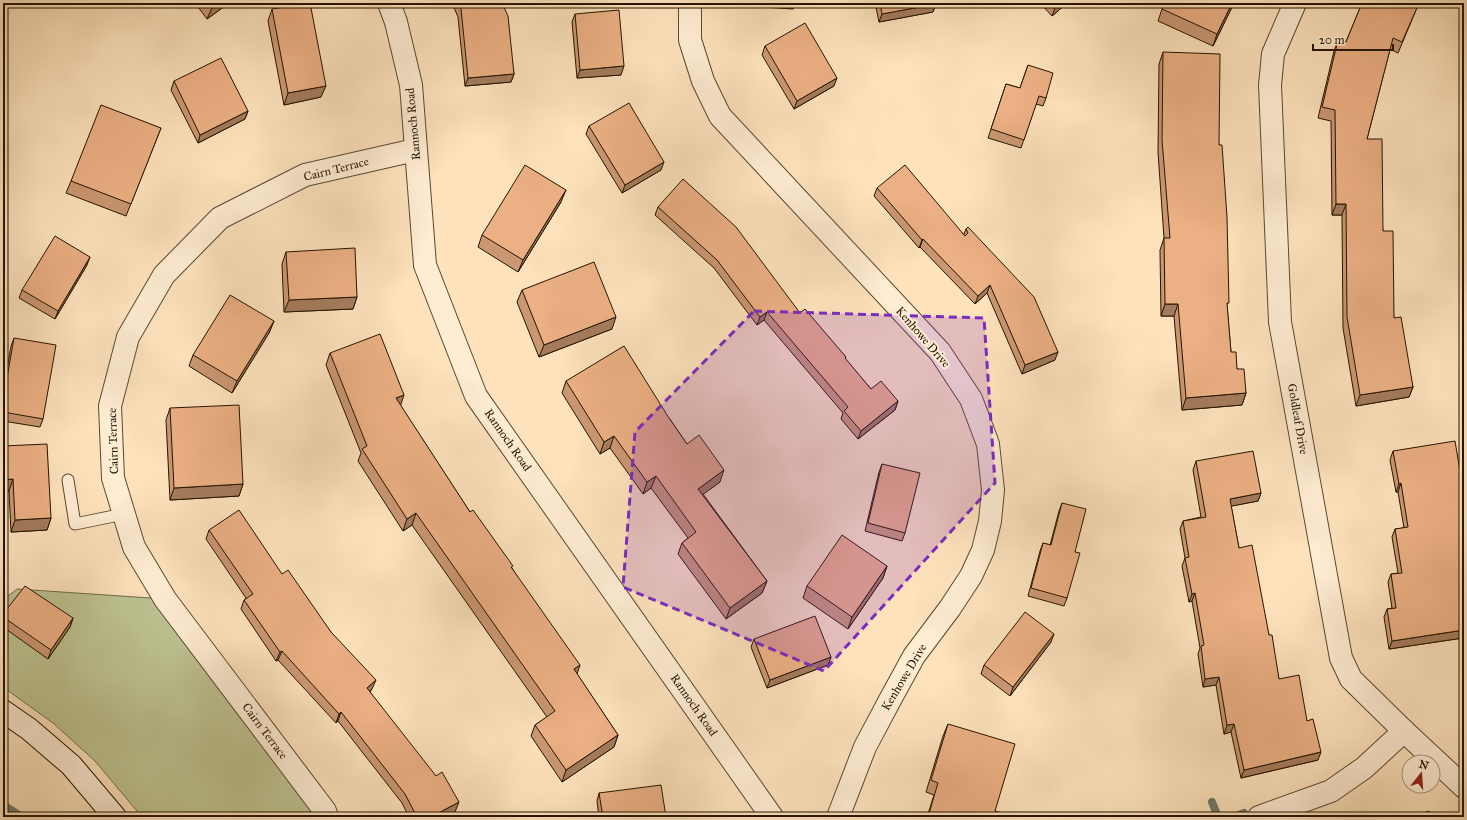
<svg xmlns="http://www.w3.org/2000/svg" width="1467" height="820" font-family="'IM FELL Great Primer',serif">
<style>
.green{fill:#bec392;stroke:#716c49}
.lines{fill:none;stroke-linecap:round;stroke-linejoin:round}
.stream{stroke:#6e7a6a;stroke-width:8}
.service-casing{stroke:#5a482f;stroke-width:13}
.minor-casing{stroke:#5a482f;stroke-width:24}
.secondary-casing{stroke:#241400;stroke-width:24}
.service{stroke:#feecd3;stroke-width:11}
.minor{stroke:#feecd3;stroke-width:22}
.secondary{stroke:#feecd3;stroke-width:22}
.wall{fill:#ca9772;stroke:#241400}
.shaded-wall{fill:#a47b5c;stroke:#241400}
.building{fill:#ebb084;stroke:#241400}
.marked{fill:#7b2cbf;fill-opacity:0.2;stroke:#7b2cbf;stroke-width:3;stroke-dasharray:8 5;stroke-linejoin:round}
.labels{text-anchor:middle;stroke-width:4;stroke-linejoin:round;paint-order:stroke}
.street-label{font-size:12px;fill:#241400;stroke:#feecd3}
</style>
<rect width="100%" height="100%" fill="#fde2bc"/>
<filter id="stains"><feTurbulence type="fractalNoise" baseFrequency=".005" numOctaves="4"/><feColorMatrix values="0 0 0 0 .2 0 0 0 0 .09 0 0 0 0 .02 0 0 0 .5 -.17"/></filter>
<radialGradient id="worn" r=".72"><stop offset=".6" stop-color="#630" stop-opacity="0"/><stop offset="1" stop-color="#630" stop-opacity=".3"/></radialGradient>
<path class="green" d="M 17,589 L 165,599 L 327,817 L 142,817 L 95,761 L 53,723 L 3,687 L 3,600 Z"/>
<g class="lines">
<g class="stream">
<path d="M 1212,802 L 1218,817"/>
<path d="M 3,805 L 22,817"/>
<path d="M 1234,817 L 1244,813"/>
</g>
<defs>
<path id="service" d="M 68,480 L 75,524 L 124,514"/>
<g id="minor">
<path d="M 389,3 L 396,22 L 411,85 L 425,265 L 476,396 L 772,817"/>
<path d="M 690,3 L 690,40 L 703,81 L 720,116 L 940,352 L 971,399 L 988,444 L 993,490 L 990,521 L 983,550 L 971,576 L 950,608 L 914,656 L 891,698 L 865,747 L 838,817"/>
<path d="M 1295,3 L 1273,54 L 1270,85 L 1280,322 L 1341,658 L 1351,679 L 1404,731 L 1464,787"/>
<path d="M 327,817 L 325,811 L 165,599 L 134,547 L 113,478 L 110,406 L 128,337 L 164,275 L 220,218 L 305,175 L 415,150"/>
<path d="M 1259,817 L 1331,791 L 1364,768 L 1404,731"/>
</g>
<path id="secondary" d="M 3,711 L 29,729 L 71,765 L 115,817"/>
</defs>
<use href="#service" class="service-casing"/>
<use href="#minor" class="minor-casing"/>
<use href="#secondary" class="secondary-casing"/>
<use href="#service" class="service"/>
<use href="#minor" class="minor"/>
<use href="#secondary" class="secondary"/>
</g>
<g class="wall">
<path d="M 195,3 L 229,3 L 207,19 Z"/>
<path d="M 452,3 L 502,3 L 514,74 L 511,82 L 465,86 L 458,17 Z"/>
<path d="M 875,3 L 936,3 L 936,4 L 933,12 L 879,22 Z"/>
<path d="M 1022,3 L 1029,3 L 1025,6 Z"/>
<path d="M 1040,3 L 1067,3 L 1052,16 Z"/>
<path d="M 1234,3 L 1213,46 L 1158,21 L 1162,9 Z"/>
<path d="M 1362,3 L 1419,3 L 1398,53 L 1390,49 L 1367,139 L 1383,231 L 1394,318 L 1413,387 L 1409,397 L 1356,406 L 1343,328 L 1342,215 L 1332,215 L 1331,121 L 1318,118 L 1334,51 L 1338,40 L 1346,42 Z"/>
<path d="M 272,9 L 321,97 L 284,105 L 268,21 Z"/>
<path d="M 575,14 L 621,75 L 577,78 L 572,22 Z"/>
<path d="M 765,46 L 834,86 L 794,109 L 762,55 Z"/>
<path d="M 1163,52 L 1219,145 L 1227,307 L 1231,352 L 1246,393 L 1242,405 L 1182,410 L 1174,316 L 1161,316 L 1160,250 L 1164,238 L 1158,152 L 1159,64 Z"/>
<path d="M 1028,65 L 1046,98 L 1043,106 L 1036,104 L 1021,148 L 988,138 L 1006,84 L 1020,88 Z"/>
<path d="M 174,81 L 248,111 L 245,119 L 198,143 L 171,90 Z"/>
<path d="M 589,126 L 661,170 L 622,193 L 586,134 Z"/>
<path d="M 161,128 L 126,216 L 66,193 L 71,181 Z"/>
<path d="M 877,188 L 964,234 L 966,229 L 1055,360 L 1022,374 L 987,293 L 975,304 L 920,247 L 919,248 L 874,196 Z"/>
<path d="M 561,202 L 518,272 L 478,247 L 482,235 Z"/>
<path d="M 658,207 L 800,313 L 846,357 L 845,359 L 871,389 L 898,401 L 895,410 L 858,439 L 841,419 L 843,413 L 764,320 L 757,325 L 714,268 L 655,215 Z"/>
<path d="M 286,252 L 357,297 L 353,309 L 284,312 L 282,264 Z"/>
<path d="M 87,265 L 55,319 L 19,298 L 22,290 Z"/>
<path d="M 522,290 L 612,329 L 539,357 L 517,302 Z"/>
<path d="M 274,321 L 269,333 L 232,393 L 189,366 L 193,355 Z"/>
<path d="M 14,338 L 43,419 L 40,427 L 3,421 L 3,392 L 11,346 Z"/>
<path d="M 330,353 L 400,405 L 470,512 L 512,568 L 577,674 L 618,735 L 614,747 L 562,782 L 531,736 L 535,725 L 547,717 L 412,525 L 403,531 L 358,461 L 361,453 L 326,365 Z"/>
<path d="M 566,381 L 669,418 L 687,444 L 720,482 L 703,494 L 767,581 L 762,593 L 726,619 L 678,554 L 682,543 L 688,538 L 651,488 L 643,494 L 610,448 L 600,454 L 562,393 Z"/>
<path d="M 170,408 L 243,484 L 239,496 L 170,500 L 166,420 Z"/>
<path d="M 3,446 L 51,518 L 47,530 L 11,532 L 9,491 L 3,491 Z"/>
<path d="M 1393,451 L 1464,519 L 1464,599 L 1461,599 L 1463,638 L 1389,649 L 1384,617 L 1387,609 L 1392,608 L 1388,582 L 1391,574 L 1398,573 L 1392,537 L 1395,529 L 1404,528 L 1398,492 L 1396,492 L 1390,460 Z"/>
<path d="M 1196,461 L 1261,493 L 1258,501 L 1231,506 L 1239,548 L 1269,635 L 1279,679 L 1307,721 L 1318,760 L 1241,778 L 1231,732 L 1224,734 L 1216,685 L 1203,687 L 1198,654 L 1200,648 L 1192,601 L 1189,602 L 1182,566 L 1185,558 L 1180,529 L 1183,521 L 1201,517 L 1193,470 Z"/>
<path d="M 882,464 L 905,533 L 902,541 L 865,531 L 879,472 Z"/>
<path d="M 1062,503 L 1075,552 L 1067,598 L 1064,606 L 1028,596 L 1040,551 L 1043,543 L 1050,545 L 1059,511 Z"/>
<path d="M 209,530 L 282,574 L 331,632 L 372,689 L 370,692 L 455,812 L 445,817 L 409,817 L 402,803 L 338,721 L 336,723 L 278,660 L 276,661 L 241,609 L 244,600 L 246,598 L 206,539 Z"/>
<path d="M 887,566 L 883,578 L 848,629 L 803,598 L 807,586 Z"/>
<path d="M 3,614 L 73,618 L 70,627 L 48,659 L 3,627 Z"/>
<path d="M 754,639 L 831,657 L 828,665 L 767,688 L 751,647 Z"/>
<path d="M 1051,642 L 1010,696 L 981,674 L 984,665 Z"/>
<path d="M 948,724 L 995,811 L 1001,817 L 927,817 L 934,795 L 926,792 L 943,736 Z"/>
<path d="M 599,793 L 666,817 L 599,817 L 597,801 Z"/>
</g>
<g class="shaded-wall">
<path d="M 218,3 L 229,3 L 207,19 L 212,8 Z"/>
<path d="M 749,3 L 795,3 L 793,9 L 748,6 Z"/>
<path d="M 1061,3 L 1067,3 L 1052,16 L 1055,8 Z"/>
<path d="M 1232,3 L 1234,3 L 1213,46 L 1217,34 Z"/>
<path d="M 936,4 L 933,12 L 879,22 L 882,14 Z"/>
<path d="M 624,66 L 621,75 L 577,78 L 580,70 Z"/>
<path d="M 514,74 L 511,82 L 465,86 L 468,78 Z"/>
<path d="M 837,78 L 834,86 L 794,109 L 797,101 Z"/>
<path d="M 326,86 L 321,97 L 284,105 L 288,93 Z"/>
<path d="M 248,111 L 245,119 L 198,143 L 200,135 Z"/>
<path d="M 664,162 L 661,170 L 622,193 L 625,185 Z"/>
<path d="M 566,190 L 561,202 L 518,272 L 523,260 Z"/>
<path d="M 1336,204 L 1346,204 L 1342,215 L 1332,215 Z"/>
<path d="M 923,239 L 920,247 L 919,248 L 922,240 Z"/>
<path d="M 90,257 L 87,265 L 55,319 L 58,311 Z"/>
<path d="M 990,285 L 987,293 L 975,304 L 978,296 Z"/>
<path d="M 357,297 L 353,309 L 284,312 L 289,300 Z"/>
<path d="M 1165,304 L 1178,304 L 1174,316 L 1161,316 Z"/>
<path d="M 767,312 L 764,320 L 757,325 L 760,317 Z"/>
<path d="M 616,317 L 612,329 L 539,357 L 544,345 Z"/>
<path d="M 274,321 L 269,333 L 232,393 L 237,381 Z"/>
<path d="M 1058,352 L 1055,360 L 1022,374 L 1025,365 Z"/>
<path d="M 1413,387 L 1409,397 L 1356,406 L 1360,395 Z"/>
<path d="M 1246,393 L 1242,405 L 1182,410 L 1186,398 Z"/>
<path d="M 404,395 L 400,407 L 396,398 Z"/>
<path d="M 898,401 L 895,410 L 858,439 L 861,431 Z"/>
<path d="M 614,436 L 610,448 L 600,454 L 604,442 Z"/>
<path d="M 724,470 L 720,482 L 694,501 L 698,489 Z"/>
<path d="M 656,476 L 651,488 L 643,494 L 647,482 Z"/>
<path d="M 13,479 L 9,491 L 3,491 L 3,480 Z"/>
<path d="M 1401,483 L 1398,492 L 1396,492 L 1399,484 Z"/>
<path d="M 243,484 L 239,496 L 170,500 L 174,488 Z"/>
<path d="M 1261,493 L 1258,501 L 1227,507 L 1230,499 Z"/>
<path d="M 416,513 L 412,525 L 403,531 L 407,519 Z"/>
<path d="M 51,518 L 47,530 L 11,532 L 15,520 Z"/>
<path d="M 887,566 L 883,578 L 848,629 L 852,617 Z"/>
<path d="M 767,581 L 762,593 L 726,619 L 730,608 Z"/>
<path d="M 1460,591 L 1464,591 L 1464,599 L 1457,600 Z"/>
<path d="M 1195,593 L 1192,601 L 1189,602 L 1192,594 Z"/>
<path d="M 73,618 L 70,627 L 48,659 L 51,650 Z"/>
<path d="M 1464,630 L 1464,634 L 1463,638 L 1389,649 L 1392,641 Z"/>
<path d="M 1054,634 L 1051,642 L 1010,696 L 1013,687 Z"/>
<path d="M 282,651 L 278,660 L 276,661 L 280,652 Z"/>
<path d="M 831,657 L 828,665 L 767,688 L 770,680 Z"/>
<path d="M 580,665 L 576,677 L 574,669 Z"/>
<path d="M 1219,677 L 1216,685 L 1203,687 L 1205,679 Z"/>
<path d="M 376,680 L 372,689 L 364,697 L 367,688 Z"/>
<path d="M 341,712 L 338,721 L 336,723 L 339,714 Z"/>
<path d="M 1234,724 L 1231,732 L 1224,734 L 1227,725 Z"/>
<path d="M 618,735 L 614,747 L 562,782 L 566,770 Z"/>
<path d="M 1321,752 L 1318,760 L 1241,778 L 1244,770 Z"/>
<path d="M 459,802 L 455,812 L 445,817 L 431,817 Z"/>
</g>
<g class="building">
<path d="M 208,3 L 218,3 L 212,8 Z"/>
<path d="M 309,3 L 310,3 L 326,86 L 288,93 L 272,9 Z"/>
<path d="M 458,3 L 502,3 L 508,16 L 514,74 L 468,78 L 461,9 Z"/>
<path d="M 880,3 L 936,3 L 936,4 L 882,14 Z"/>
<path d="M 1051,3 L 1061,3 L 1055,8 Z"/>
<path d="M 1165,3 L 1232,3 L 1217,34 L 1162,9 Z"/>
<path d="M 1362,3 L 1419,3 L 1402,42 L 1393,38 L 1367,139 L 1382,139 L 1383,231 L 1393,231 L 1394,318 L 1401,317 L 1413,387 L 1360,395 L 1347,317 L 1346,204 L 1336,204 L 1335,110 L 1322,107 L 1338,40 L 1346,42 Z"/>
<path d="M 619,10 L 624,66 L 580,70 L 575,14 Z"/>
<path d="M 805,23 L 837,78 L 797,101 L 765,46 Z"/>
<path d="M 1163,52 L 1220,54 L 1219,145 L 1222,145 L 1227,217 L 1229,303 L 1227,303 L 1231,352 L 1236,352 L 1237,369 L 1244,369 L 1246,393 L 1186,398 L 1178,304 L 1165,304 L 1164,238 L 1170,238 L 1162,140 Z"/>
<path d="M 221,58 L 248,111 L 200,135 L 174,81 Z"/>
<path d="M 1028,65 L 1053,73 L 1046,98 L 1039,96 L 1024,140 L 991,129 L 1006,84 L 1020,88 Z"/>
<path d="M 629,103 L 664,162 L 625,185 L 589,126 Z"/>
<path d="M 101,105 L 161,128 L 131,204 L 71,181 Z"/>
<path d="M 525,165 L 566,190 L 523,260 L 482,235 Z"/>
<path d="M 905,165 L 965,236 L 968,233 L 966,229 L 968,227 L 1034,297 L 1058,352 L 1025,365 L 990,285 L 978,296 L 923,239 L 922,240 L 877,188 Z"/>
<path d="M 683,179 L 736,227 L 800,313 L 805,309 L 846,357 L 845,358 L 871,389 L 881,381 L 898,401 L 861,431 L 844,411 L 848,407 L 767,312 L 760,317 L 717,260 L 658,207 Z"/>
<path d="M 55,236 L 90,257 L 58,311 L 22,290 Z"/>
<path d="M 355,248 L 357,297 L 289,300 L 286,252 Z"/>
<path d="M 594,262 L 616,317 L 544,345 L 522,290 Z"/>
<path d="M 230,295 L 274,321 L 237,381 L 193,355 Z"/>
<path d="M 380,334 L 404,395 L 396,398 L 470,512 L 473,510 L 513,566 L 511,567 L 580,665 L 574,669 L 618,735 L 566,770 L 535,725 L 555,711 L 416,513 L 407,519 L 362,449 L 367,446 L 330,353 Z"/>
<path d="M 14,338 L 56,345 L 43,419 L 3,412 L 3,401 Z"/>
<path d="M 624,346 L 669,418 L 687,444 L 699,435 L 724,470 L 698,489 L 767,581 L 730,608 L 682,543 L 696,532 L 656,476 L 647,482 L 614,436 L 604,442 L 566,381 Z"/>
<path d="M 239,405 L 243,484 L 174,488 L 170,408 Z"/>
<path d="M 1455,441 L 1462,483 L 1464,483 L 1464,510 L 1463,510 L 1464,519 L 1464,591 L 1460,591 L 1464,618 L 1464,630 L 1392,641 L 1387,609 L 1396,608 L 1391,574 L 1402,573 L 1395,529 L 1408,527 L 1401,483 L 1399,484 L 1393,451 Z"/>
<path d="M 47,444 L 51,518 L 15,520 L 13,479 L 3,480 L 3,446 Z"/>
<path d="M 1253,451 L 1261,493 L 1230,499 L 1239,548 L 1252,545 L 1269,635 L 1272,635 L 1279,679 L 1299,675 L 1307,721 L 1313,719 L 1321,752 L 1244,770 L 1234,724 L 1227,725 L 1219,677 L 1205,679 L 1201,646 L 1204,645 L 1195,593 L 1192,594 L 1185,558 L 1189,557 L 1183,521 L 1206,517 L 1196,461 Z"/>
<path d="M 882,464 L 920,473 L 905,533 L 868,523 Z"/>
<path d="M 1062,503 L 1086,509 L 1075,552 L 1080,553 L 1067,598 L 1031,588 L 1043,543 L 1051,545 Z"/>
<path d="M 239,510 L 282,574 L 288,570 L 331,632 L 376,680 L 367,688 L 436,776 L 442,772 L 459,802 L 431,817 L 417,817 L 405,794 L 341,712 L 339,714 L 282,651 L 280,652 L 244,600 L 253,594 L 209,530 Z"/>
<path d="M 842,535 L 887,566 L 852,617 L 807,586 Z"/>
<path d="M 25,586 L 73,618 L 51,650 L 3,617 L 3,614 Z"/>
<path d="M 1025,612 L 1054,634 L 1013,687 L 984,665 Z"/>
<path d="M 815,616 L 831,657 L 770,680 L 754,639 Z"/>
<path d="M 948,724 L 1015,744 L 995,811 L 1002,813 L 1001,817 L 928,817 L 938,783 L 931,780 Z"/>
<path d="M 661,785 L 666,817 L 603,817 L 599,793 Z"/>
<path d="M 1429,811 L 1431,817 L 1410,817 Z"/>
</g>
<path class="marked" d="M 754,311 L 984,318 L 995,483 L 824,671 L 623,587 L 635,432 Z"/>
<g class="labels">
<g class="street-label">
<text transform="translate(413 124) rotate(-95)" y="4">Rannoch Road</text>
<text transform="translate(336 169) rotate(-14)" y="4">Cairn Terrace</text>
<text transform="translate(923 337) rotate(49)" y="4">Kenhowe Drive</text>
<text transform="translate(1298 419) rotate(80)" y="4">Goldleaf Drive</text>
<text transform="translate(508 440) rotate(55)" y="4">Rannoch Road</text>
<text transform="translate(113 441) rotate(-92)" y="4">Cairn Terrace</text>
<text transform="translate(904 677) rotate(-59)" y="4">Kenhowe Drive</text>
<text transform="translate(694 705) rotate(55)" y="4">Rannoch Road</text>
<text transform="translate(265 731) rotate(53)" y="4">Cairn Terrace</text>
</g>
</g>
<rect width="1467" height="820" fill="none" stroke="#fde2bc" stroke-width="16"/>
<rect x="4" y="4" width="1459" height="812" fill="none" stroke="#241400" stroke-width="2"/>
<rect x="8" y="8" width="1451" height="804" fill="none" stroke="#241400"/>
<g transform="translate(1421 774) rotate(17)"><circle r="19" fill="#feecd3" stroke="#a7967f"/>
<path d="M0-3L7 15L0 10L-7 15Z" fill="#8f2418"/>
<text y="-6" font-size="11" font-weight="bold" text-anchor="middle" fill="#241400">N</text>
</g>
<path d="M1313 44v6h80v-6" fill="none" stroke="#241400" stroke-width="2"/>
<text x="1319" y="44" font-size="12" fill="#241400" stroke="#feecd3" stroke-width="3" paint-order="stroke">20 m</text>
<rect width="100%" height="100%" filter="url(#stains)"/>
<rect width="100%" height="100%" fill="url(#worn)"/>
</svg>
